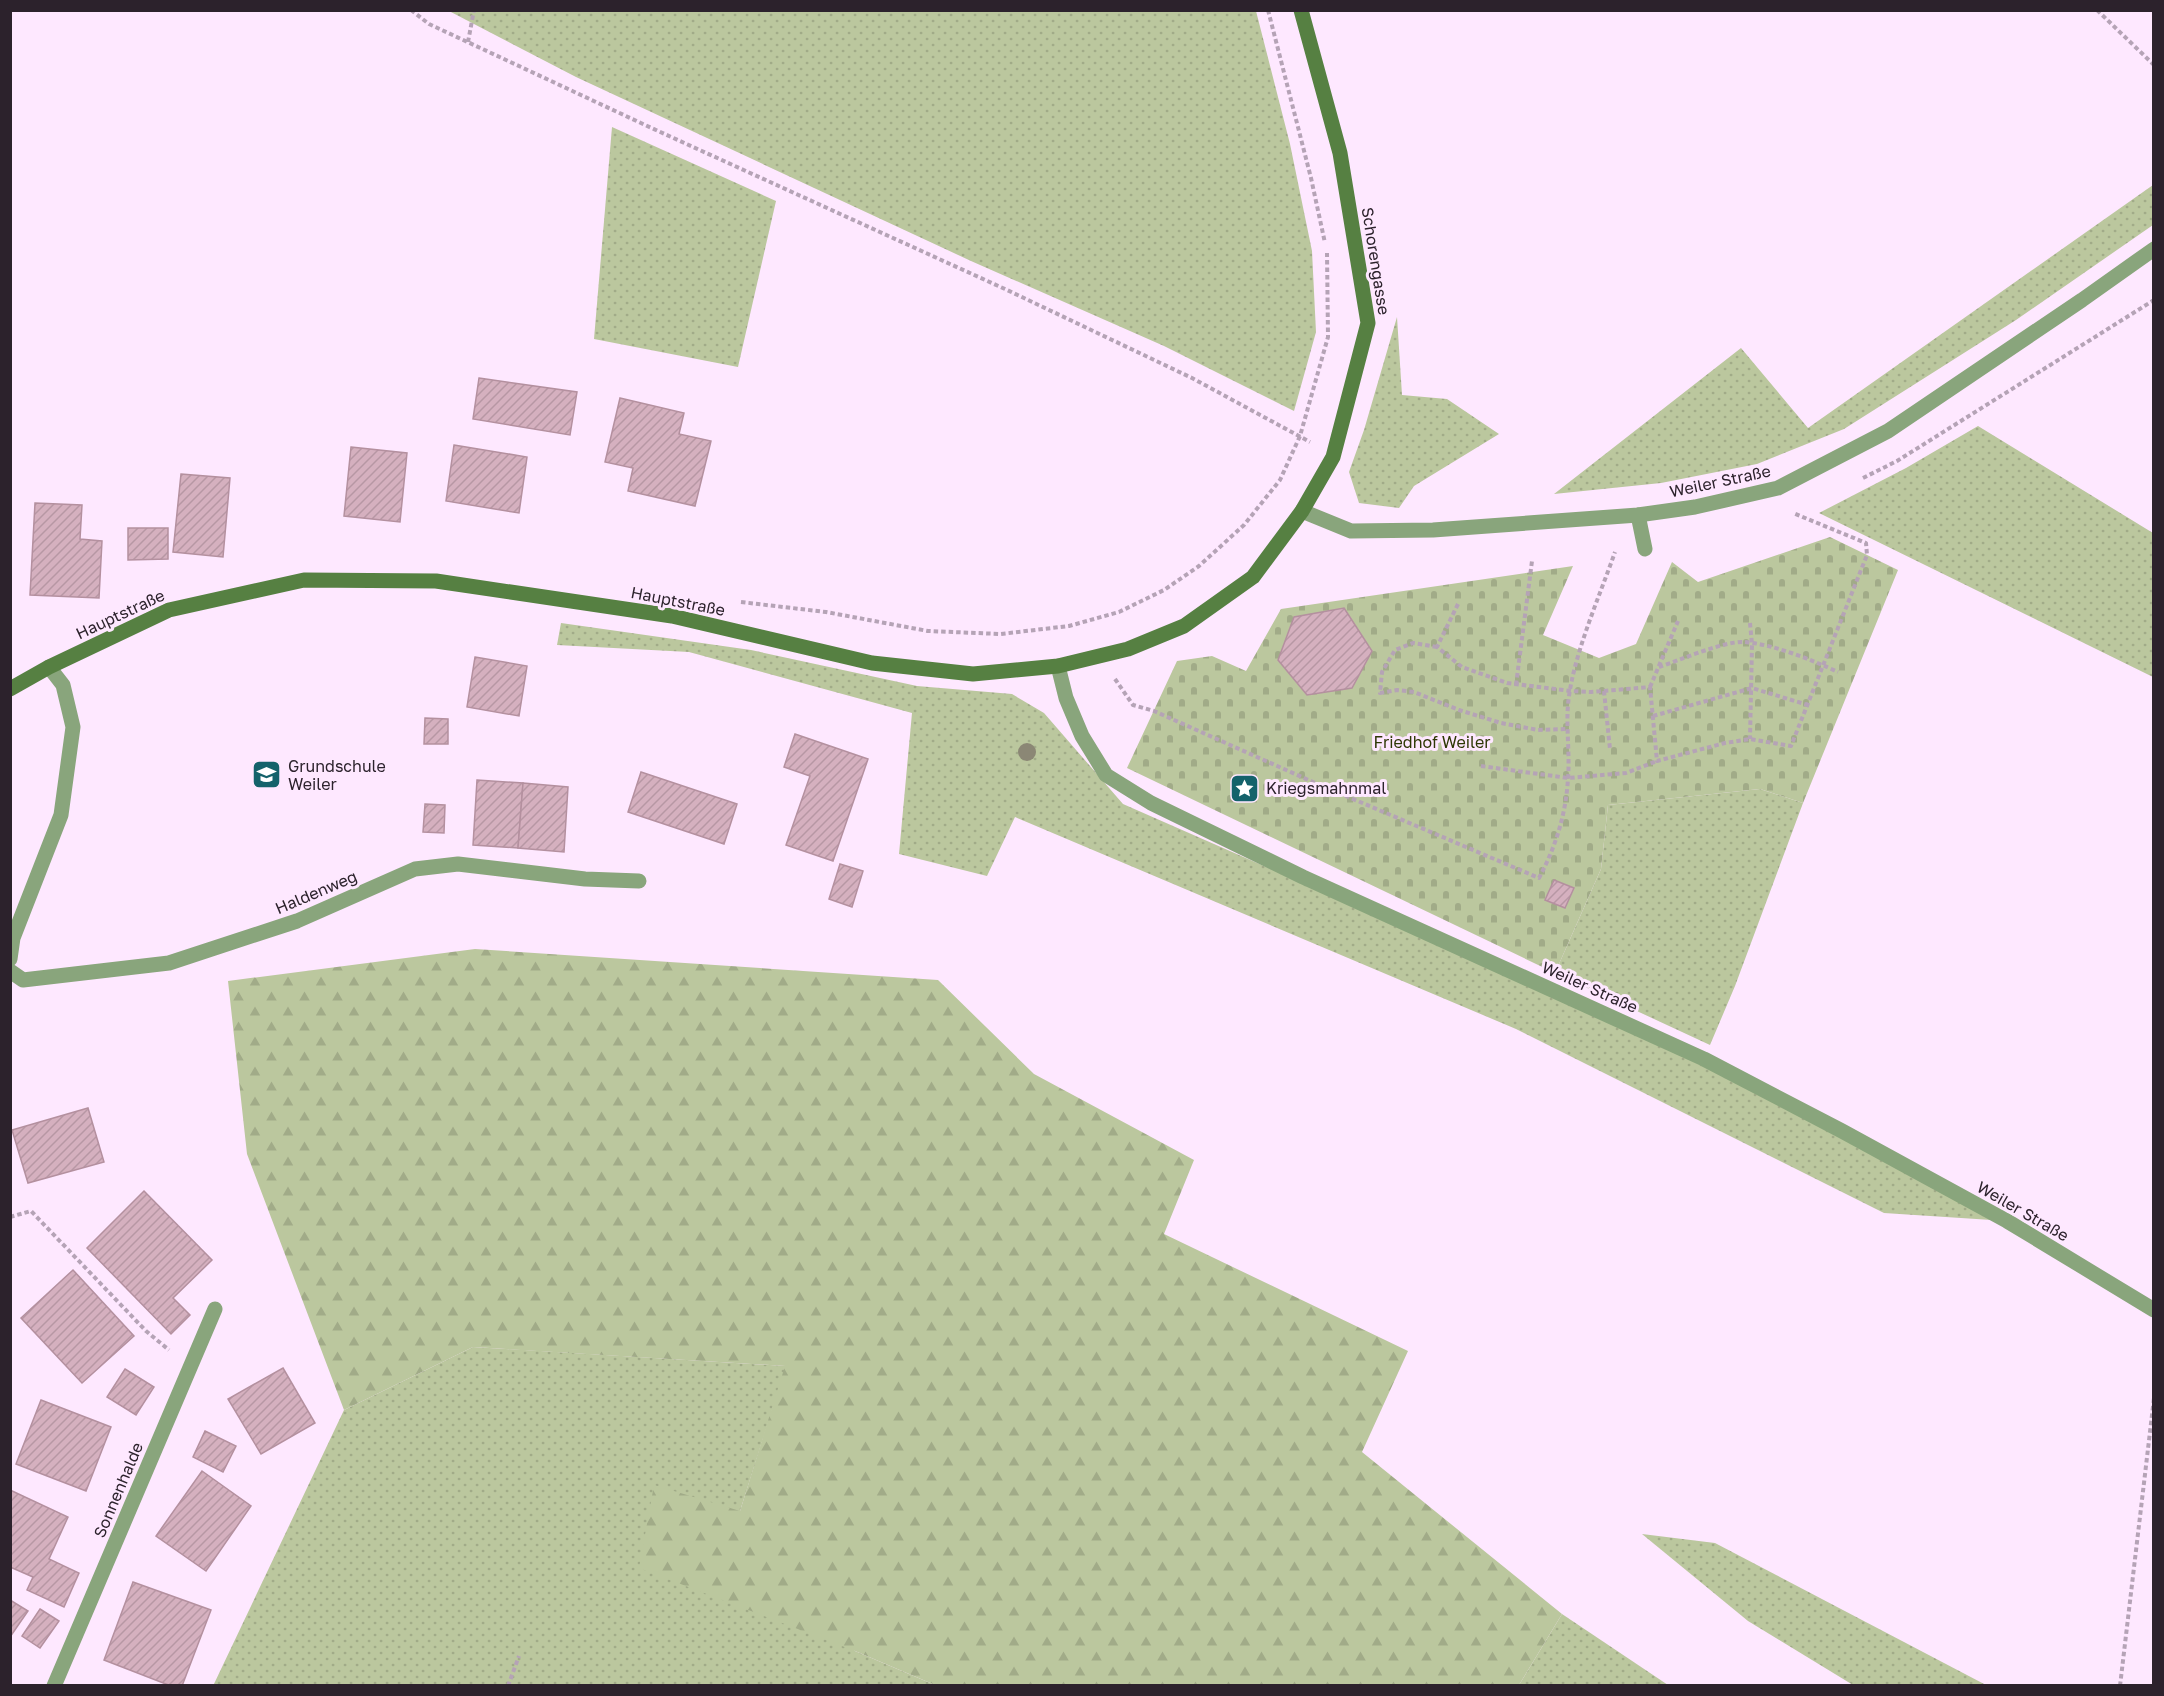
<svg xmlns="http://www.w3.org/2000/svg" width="2164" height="1696" font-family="'Golos Text',sans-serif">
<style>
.grass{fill:url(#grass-dots)}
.forest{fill:url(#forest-firs)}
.cemetery{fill:url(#cemetery-stones)}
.building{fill:url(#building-hatch);stroke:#b4909f;stroke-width:1.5}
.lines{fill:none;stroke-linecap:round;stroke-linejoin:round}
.path{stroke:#b5a3b6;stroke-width:4;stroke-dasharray:4.5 3;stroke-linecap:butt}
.lane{stroke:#89a57c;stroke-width:15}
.street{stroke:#89a57c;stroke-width:15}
.secondary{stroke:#568042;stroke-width:15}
.tree{fill:#8b8775}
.labels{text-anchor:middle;stroke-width:6;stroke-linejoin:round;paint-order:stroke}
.street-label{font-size:16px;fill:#2c222c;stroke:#fee8ff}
.park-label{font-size:16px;fill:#2d3704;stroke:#fee8ff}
.poi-label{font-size:16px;fill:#2c222c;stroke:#fee8ff;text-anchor:start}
</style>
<defs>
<pattern id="grass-dots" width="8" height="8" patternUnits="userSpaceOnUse" patternTransform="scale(1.5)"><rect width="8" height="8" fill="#bbc79e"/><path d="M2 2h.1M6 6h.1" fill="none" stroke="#a1ab88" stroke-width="1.8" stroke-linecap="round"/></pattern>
<pattern id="forest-firs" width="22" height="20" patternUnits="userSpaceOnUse" patternTransform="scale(1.5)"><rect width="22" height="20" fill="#bbc79e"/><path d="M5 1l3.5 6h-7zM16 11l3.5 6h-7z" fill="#a1ab88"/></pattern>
<pattern id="cemetery-stones" width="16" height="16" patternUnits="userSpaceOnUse" patternTransform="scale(1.5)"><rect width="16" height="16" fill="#bbc79e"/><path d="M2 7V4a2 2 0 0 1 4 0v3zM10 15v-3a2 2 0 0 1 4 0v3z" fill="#a1ab88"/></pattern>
<pattern id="building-hatch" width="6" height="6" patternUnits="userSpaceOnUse" patternTransform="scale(1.5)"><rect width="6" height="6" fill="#d5b0bf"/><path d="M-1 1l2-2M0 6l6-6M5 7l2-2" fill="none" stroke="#b797a4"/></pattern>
</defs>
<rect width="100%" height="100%" fill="#fee8ff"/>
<g class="grass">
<path d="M 449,11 L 1256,11 L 1290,144 L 1312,251 L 1316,332 L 1294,411 L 1164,346 L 971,261 L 576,77 Z"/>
<path d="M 612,127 L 776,201 L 738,367 L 594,339 Z"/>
<path d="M 2153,185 L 2153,225 L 2016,320 L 1844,429 L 1757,464 L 1661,483 L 1554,494 L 1741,348 L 1808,428 Z"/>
<path d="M 1397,317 L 1402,395 L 1447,399 L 1499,434 L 1414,486 L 1399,508 L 1359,503 L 1349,472 L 1364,430 Z"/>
<path d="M 1978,426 L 2153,533 L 2153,677 L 1819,513 L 1906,468 Z"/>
<path d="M 561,623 L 751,650 L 917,686 L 1012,694 L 1044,713 L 1123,804 L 1704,1059 L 2007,1221 L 1884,1213 L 1516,1029 L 1015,817 L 987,876 L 899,854 L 912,713 L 689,652 L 557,645 Z"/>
<path d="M 1760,789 L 1803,803 L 1735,986 L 1710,1045 L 1555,973 L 1601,869 L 1608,805 Z"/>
<path d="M 473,1347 L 786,1366 L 740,1511 L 855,1651 L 935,1685 L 213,1686 L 344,1410 Z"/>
<path d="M 1642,1534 L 1715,1543 L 1986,1685 L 1853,1685 L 1748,1621 Z"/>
<path d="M 1562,1614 L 1668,1685 L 1519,1685 Z"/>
</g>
<path class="forest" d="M 475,949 L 938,980 L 1034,1074 L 1194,1160 L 1164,1234 L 1408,1351 L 1362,1452 L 1562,1614 L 1519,1685 L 935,1685 L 855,1651 L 639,1568 L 654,1485 L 740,1511 L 785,1366 L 473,1347 L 344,1410 L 247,1154 L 228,981 Z"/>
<path class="cemetery" d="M 1830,537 L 1898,570 L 1803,803 L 1760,789 L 1608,805 L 1601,869 L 1555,973 L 1127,768 L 1177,661 L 1212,656 L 1246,671 L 1281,609 L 1573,566 L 1543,635 L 1599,658 L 1636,644 L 1672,562 L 1698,582 Z"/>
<g class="building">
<path d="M 479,378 L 577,392 L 570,435 L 473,419 Z"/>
<path d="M 620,398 L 684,413 L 679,434 L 711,441 L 695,506 L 628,491 L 633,468 L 605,462 Z"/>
<path d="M 454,445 L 527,457 L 519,513 L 446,501 Z"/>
<path d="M 351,447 L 407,453 L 400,522 L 344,516 Z"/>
<path d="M 181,474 L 230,478 L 223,557 L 173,552 Z"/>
<path d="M 35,503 L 82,505 L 80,539 L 102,541 L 99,598 L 30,595 Z"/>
<path d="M 128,528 L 168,528 L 168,559 L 128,560 Z"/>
<path d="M 1344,608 L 1372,651 L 1352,688 L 1307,695 L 1278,660 L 1294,617 Z"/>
<path d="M 475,657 L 527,666 L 519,716 L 467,707 Z"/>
<path d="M 425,718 L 448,719 L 448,744 L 424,744 Z"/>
<path d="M 795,734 L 868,759 L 833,861 L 786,845 L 810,776 L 784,767 Z"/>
<path d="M 641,772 L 737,804 L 724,844 L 628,812 Z"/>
<path d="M 477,780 L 523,783 L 518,848 L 473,845 Z"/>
<path d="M 523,783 L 568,787 L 564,852 L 518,848 Z"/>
<path d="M 425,804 L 445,805 L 444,833 L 423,832 Z"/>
<path d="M 840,864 L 863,871 L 852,907 L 829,899 Z"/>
<path d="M 1554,880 L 1574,888 L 1565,908 L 1545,900 Z"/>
<path d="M 88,1108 L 104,1162 L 28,1183 L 12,1130 Z"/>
<path d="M 144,1191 L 212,1260 L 173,1298 L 190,1315 L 171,1334 L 87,1248 Z"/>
<path d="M 73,1270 L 134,1336 L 82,1383 L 21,1318 Z"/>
<path d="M 283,1368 L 315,1423 L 261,1454 L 228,1399 Z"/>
<path d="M 125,1369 L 154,1387 L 136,1415 L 107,1397 Z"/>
<path d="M 41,1400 L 111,1427 L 86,1491 L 16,1464 Z"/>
<path d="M 205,1431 L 236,1446 L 223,1472 L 193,1457 Z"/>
<path d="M 202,1471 L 251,1506 L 206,1571 L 156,1536 Z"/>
<path d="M 10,1490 L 68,1517 L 49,1559 L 79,1573 L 64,1607 L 27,1590 L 33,1577 L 10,1567 Z"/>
<path d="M 133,1582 L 211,1610 L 182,1686 L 171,1686 L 104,1660 Z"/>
<path d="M 10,1600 L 28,1611 L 10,1637 Z"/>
<path d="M 40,1609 L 59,1621 L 40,1648 L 22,1636 Z"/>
</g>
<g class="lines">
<g class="path">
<path d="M 411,10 L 429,24 L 658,131 L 1005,289 L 1192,378 L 1310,442"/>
<path d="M 1268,10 L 1311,178 L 1325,243"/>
<path d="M 2097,10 L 2154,65"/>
<path d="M 468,42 L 474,10"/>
<path d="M 1863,478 L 1897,461 L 2154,300"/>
<path d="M 741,602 L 826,612 L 928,631 L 1001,634 L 1069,626 L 1119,612 L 1164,590 L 1199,566 L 1244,525 L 1280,480 L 1300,436 L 1328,337 L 1327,253"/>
<path d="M 1458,604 L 1437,647 L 1462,667 L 1507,683 L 1571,691 L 1591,692 L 1650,687 L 1657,761 L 1725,743 L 1750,739 L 1791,746 L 1867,555 L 1866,543 L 1793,513"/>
<path d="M 1750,623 L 1752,644 L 1750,739"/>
<path d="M 1437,647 L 1413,643 L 1395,650 L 1382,672 L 1380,693 L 1397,690 L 1414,692 L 1459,710 L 1501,723 L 1538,730 L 1568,729"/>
<path d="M 1659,667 C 1680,660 1724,641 1744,642 C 1773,644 1812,660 1838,672"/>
<path d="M 1115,679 L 1133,705 L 1154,711 L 1313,782 L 1539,878 C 1556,846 1566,814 1568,778 C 1570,754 1566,729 1568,705 C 1572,658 1599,598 1615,552"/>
<path d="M 1516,685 L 1532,561"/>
<path d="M 1650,687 L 1678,621"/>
<path d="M 1604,691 L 1610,749"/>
<path d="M 1653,716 L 1752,688 L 1808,705"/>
<path d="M 1481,766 L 1568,778 L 1626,773 L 1657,761"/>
<path d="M 10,1217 L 31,1211 L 146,1331 L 169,1350"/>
<path d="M 508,1686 L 519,1656"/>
<path d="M 2120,1686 L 2154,1398"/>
</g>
<path class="lane" d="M 1638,515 L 1645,549"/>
<g class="street">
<path d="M 1302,511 L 1351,531 L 1433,530 L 1638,515 L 1695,507 L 1778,488 L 1888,431 L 2082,300 L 2154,249"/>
<path d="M 1058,666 L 1066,698 L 1082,736 L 1106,775 L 1151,803 L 1303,877 L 1704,1059 L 1842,1131 L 2007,1221 L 2154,1310"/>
<path d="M 10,959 L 13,938 L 61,815 L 73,727 L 63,685 L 49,667"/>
<path d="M 10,971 L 23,980 L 169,963 L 297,921 L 415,869 L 458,864 L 585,879 L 639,881"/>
<path d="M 54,1686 L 215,1309"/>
</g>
<path class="secondary" d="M 10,689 L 49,667 L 169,610 L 304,580 L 436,581 L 672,616 L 872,663 L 973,674 L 1058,666 L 1128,649 L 1184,626 L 1253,577 L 1302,511 L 1333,457 L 1368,323 L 1340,153 L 1301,10"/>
</g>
<circle class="tree" cx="1027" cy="752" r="9"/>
<defs>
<symbol id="school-square" viewBox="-11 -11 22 22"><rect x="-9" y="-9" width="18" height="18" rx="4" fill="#14626b" stroke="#fee8ff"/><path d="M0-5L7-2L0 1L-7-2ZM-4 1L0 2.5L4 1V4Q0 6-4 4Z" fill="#fff"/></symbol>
<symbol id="sight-square" viewBox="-11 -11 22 22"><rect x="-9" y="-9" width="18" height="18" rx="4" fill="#14626b" stroke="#fee8ff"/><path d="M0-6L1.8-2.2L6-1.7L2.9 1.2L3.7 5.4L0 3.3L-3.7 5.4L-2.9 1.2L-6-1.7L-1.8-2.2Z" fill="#fff"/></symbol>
</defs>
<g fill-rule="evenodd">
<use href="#school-square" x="250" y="758" width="33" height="33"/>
<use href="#sight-square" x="1228" y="772" width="33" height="33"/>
</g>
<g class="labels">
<g class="street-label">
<text transform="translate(1376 261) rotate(81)" y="6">Schorengasse</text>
<text transform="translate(1720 481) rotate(-12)" y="6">Weiler Straße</text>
<text transform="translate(678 601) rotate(11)" y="6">Hauptstraße</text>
<text transform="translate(120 614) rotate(-25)" y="6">Hauptstraße</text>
<text transform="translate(316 892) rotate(-23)" y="6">Haldenweg</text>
<text transform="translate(1590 987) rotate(24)" y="6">Weiler Straße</text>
<text transform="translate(2023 1211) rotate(30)" y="6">Weiler Straße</text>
<text transform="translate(118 1490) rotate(-67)" y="6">Sonnenhalde</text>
</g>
<g class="park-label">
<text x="1432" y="748">Friedhof Weiler</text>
</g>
<g class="poi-label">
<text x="288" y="772">Grundschule<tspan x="288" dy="18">Weiler</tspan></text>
<text x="1266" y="794">Kriegsmahnmal</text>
</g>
</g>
<rect width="2164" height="1696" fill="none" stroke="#2c222c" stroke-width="24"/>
</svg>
